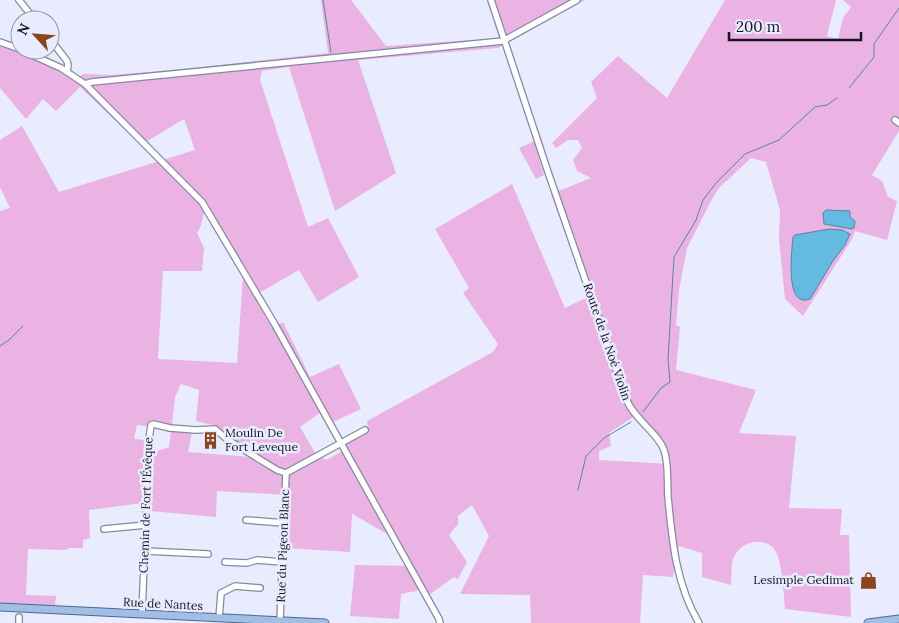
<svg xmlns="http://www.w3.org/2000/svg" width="899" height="623" font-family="Lora,serif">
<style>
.green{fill:#ebb2e4;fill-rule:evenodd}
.water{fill:#65bae1;stroke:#4d89a6}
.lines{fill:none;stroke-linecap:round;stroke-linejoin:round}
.stream{stroke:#4d89a6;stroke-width:1}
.minor-casing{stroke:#86899e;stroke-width:8}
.major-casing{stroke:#486994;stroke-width:9}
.minor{stroke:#fff;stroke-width:5.5}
.major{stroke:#a1bfe5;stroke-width:7}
.labels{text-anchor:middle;stroke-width:5;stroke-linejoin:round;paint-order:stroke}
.street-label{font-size:12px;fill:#16161e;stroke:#e9ecff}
.poi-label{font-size:12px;fill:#16161e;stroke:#e9ecff;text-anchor:start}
</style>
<rect width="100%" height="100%" fill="#e9ecff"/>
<g class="green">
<path d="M 321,0 L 351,0 L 386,46 L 499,38 L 487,0 L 585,0 L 498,48 L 358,60 L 396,173 L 335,211 L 289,67 L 262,71 L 260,80 L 308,227 L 328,218 L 359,277 L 318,302 L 299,270 L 259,293 L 208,207 C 200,217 204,223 197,233 L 204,248 L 202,271 L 163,271 L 158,359 L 237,363 L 243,276 L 272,328 L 283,322 L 310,377 L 339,364 L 361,409 L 331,423 L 324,410 L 300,427 L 315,453 L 326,460 L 347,449 L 345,445 L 369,430 L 367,421 L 493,352 L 498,344 L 463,293 L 469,288 L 435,229 L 512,184 L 565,308 L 588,297 L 551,194 L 591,178 L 577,171 L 573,160 L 582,148 L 578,140 L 568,140 L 556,148 L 552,143 L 597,98 L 591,82 L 618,56 L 667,98 L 725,0 L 836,0 L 827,36 L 838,39 L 843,18 L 851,7 L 843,0 L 899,0 L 899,131 L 872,175 L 882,181 L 888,197 L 897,201 L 887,240 L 855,231 L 852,239 L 803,316 L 785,299 L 779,239 L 780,210 L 766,162 L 751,158 L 719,188 L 711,201 L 687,248 L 679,290 L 676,325 L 680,327 L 676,370 L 756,390 L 739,433 L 796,436 L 789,508 L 842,509 L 840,535 L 849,535 L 851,617 L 785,609 C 784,595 782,563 776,552 C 767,536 743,540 735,555 C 730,563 732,576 731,585 L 702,577 L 702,553 L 679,546 L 673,577 L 643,575 L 640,623 L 531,623 L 530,595 L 460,594 L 489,536 L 472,505 L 458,516 L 458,524 L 449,535 L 467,562 L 458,579 L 454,577 L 429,595 L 425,589 L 401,594 L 399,619 L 350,616 L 355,565 L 413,566 L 398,540 L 352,514 L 350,552 L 286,548 L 288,495 L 217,491 L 216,517 L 150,511 L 150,502 L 89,510 L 90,538 L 83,540 L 83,548 L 69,548 L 66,550 L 28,549 L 26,595 L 56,596 L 55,607 L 0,604 L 0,211 L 10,208 L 0,187 L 0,140 L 22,126 L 59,192 L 195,150 L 184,119 L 149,140 L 142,146 L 80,87 L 56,111 L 43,99 L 26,119 L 0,88 L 0,46 L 43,61 L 72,80 L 84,74 L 112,75 L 184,69 L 328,53 ZM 181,384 L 199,390 L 196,421 L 217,426 L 222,432 L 252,452 L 251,457 L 188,452 L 192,432 L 171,431 L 169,447 L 152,453 L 145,452 L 146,440 L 134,439 L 137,425 L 147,426 L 153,420 L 172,425 L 175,397 ZM 638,414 C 654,432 667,438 670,464 L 599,460 L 599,451 L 611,446 L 609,433 Z"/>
<path d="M 541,138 L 545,150 L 538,155 L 544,175 L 536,179 L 519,148 Z"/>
</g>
<g class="water">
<path d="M 826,210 L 850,211 L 850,217 L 855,221 L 854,228 L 852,229 L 824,224 L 823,213 Z"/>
<path d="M 829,229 L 842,230 L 850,234 L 845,245 L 833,261 L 810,299 C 784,309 792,250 793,237 L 795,235 Z"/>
</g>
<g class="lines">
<g class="stream">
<path d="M 323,0 L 331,52"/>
<path d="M 849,88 L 874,57 L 874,44 L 899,8"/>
<path d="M 0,346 L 9,340 L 23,326"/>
<path d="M 643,412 L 661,388 L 670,382 L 668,359 L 674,257 L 696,220 L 703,200 L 716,183 L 745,154 L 779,140 L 815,107 L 827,105 L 837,98"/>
<path d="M 578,490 L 586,456 L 604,438 L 631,422"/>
</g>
<defs>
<g id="minor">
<path d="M 19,0 L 35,20"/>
<path d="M 491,0 L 547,169 L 627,401 C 636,421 658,433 664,450 C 669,464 667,482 668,497 C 672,540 676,585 699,623"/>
<path d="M 50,39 L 67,61 L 68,65 L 67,71"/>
<path d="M 0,42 L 20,49"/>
<path d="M 21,50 L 61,68 L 85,84 L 202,202 L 274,323 L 439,619 L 440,623"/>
<path d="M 85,84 L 92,82 L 503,41 L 577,0"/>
<path d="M 895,120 L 899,123"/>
<path d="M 246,520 L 284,523"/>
<path d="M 104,529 L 146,525"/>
<path d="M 145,551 L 208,554"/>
<path d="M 225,562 L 247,563 L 257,560 L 282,562"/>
<path d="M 142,614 L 149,439 L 151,425 L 153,424 L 170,428 L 196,430 L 215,429 L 228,440 L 277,470 L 286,473"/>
<path d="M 219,618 L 221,593 L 235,586 L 260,588"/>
<path d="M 280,621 L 286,473 L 365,430"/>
<path d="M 19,623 L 19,617"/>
</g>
<g id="major">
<path d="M 0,607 L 325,623"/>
<path d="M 868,623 L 899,619"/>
</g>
</defs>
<use href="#minor" class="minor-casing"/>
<use href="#major" class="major-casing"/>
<use href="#minor" class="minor"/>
<use href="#major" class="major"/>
</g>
<defs>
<symbol id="building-bare" viewBox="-9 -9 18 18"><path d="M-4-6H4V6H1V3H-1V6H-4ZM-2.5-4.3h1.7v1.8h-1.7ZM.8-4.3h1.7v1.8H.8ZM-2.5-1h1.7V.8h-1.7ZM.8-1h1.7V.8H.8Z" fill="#8a441e" stroke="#e9ecff" stroke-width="2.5" paint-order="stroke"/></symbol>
<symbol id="shop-bare" viewBox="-9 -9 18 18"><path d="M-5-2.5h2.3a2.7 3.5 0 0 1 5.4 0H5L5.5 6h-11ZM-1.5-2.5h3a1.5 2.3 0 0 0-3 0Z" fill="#8a441e" stroke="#e9ecff" stroke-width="2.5" paint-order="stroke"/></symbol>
</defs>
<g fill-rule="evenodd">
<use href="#building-bare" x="198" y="428" width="25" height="25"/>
<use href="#shop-bare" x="856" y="568" width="25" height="25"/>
</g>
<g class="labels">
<g class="street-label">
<text transform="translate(607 342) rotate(71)" y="4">Route de la Noé Violin</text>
<text transform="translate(146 505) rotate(-88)" y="4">Chemin de Fort l'Évêque</text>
<text transform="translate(283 546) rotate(-88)" y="4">Rue du Pigeon Blanc</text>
<text transform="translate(163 604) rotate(3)" y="4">Rue de Nantes</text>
</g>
<g class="poi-label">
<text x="225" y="437">Moulin De<tspan x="225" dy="14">Fort Leveque</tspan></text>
<text x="854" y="584" text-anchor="end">Lesimple Gedimat</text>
</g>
</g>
<g transform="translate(35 35) rotate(296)"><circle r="24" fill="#e9ecff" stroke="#9596a5"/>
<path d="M0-4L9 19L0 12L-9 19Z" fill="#8a441e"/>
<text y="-8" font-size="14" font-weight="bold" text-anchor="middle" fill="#16161e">N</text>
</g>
<path d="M729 32v8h132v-8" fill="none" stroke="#16161e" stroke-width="2.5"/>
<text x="736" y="32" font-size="15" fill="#16161e" stroke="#e9ecff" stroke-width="4" paint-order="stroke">200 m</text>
</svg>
